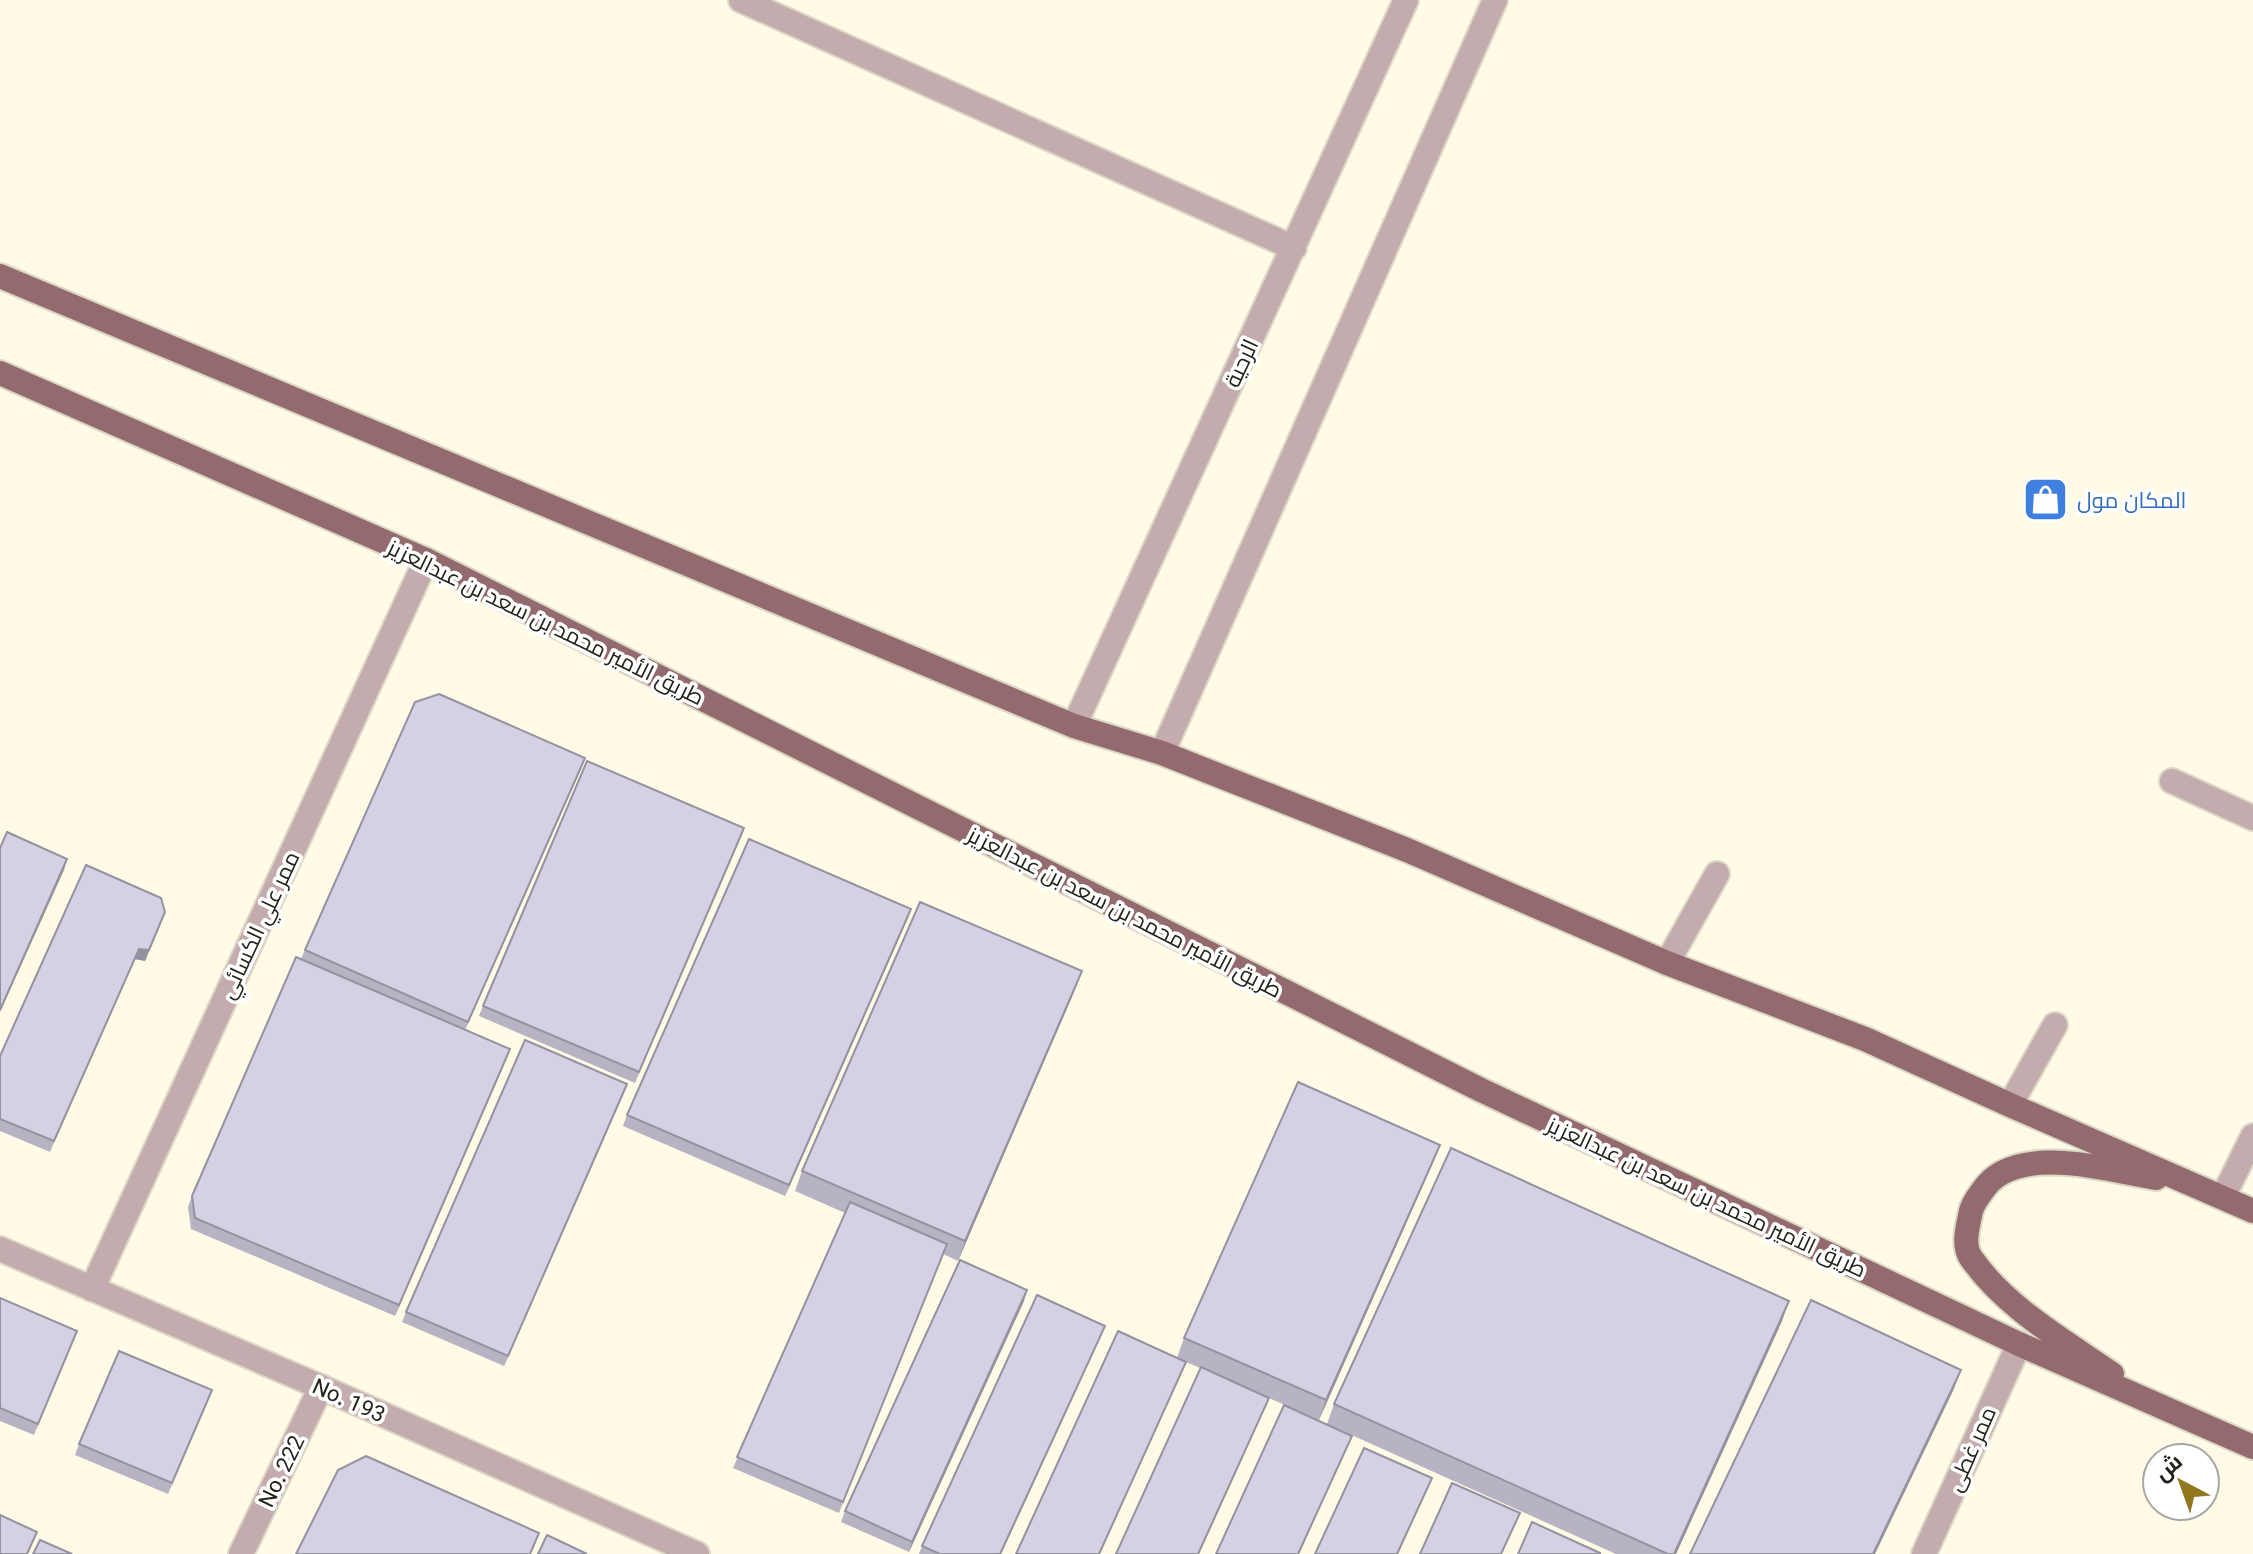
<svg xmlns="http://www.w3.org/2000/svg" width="2253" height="1554" font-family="Roboto,Cairo,sans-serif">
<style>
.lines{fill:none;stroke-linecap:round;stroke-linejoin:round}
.minor-casing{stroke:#dcd8c6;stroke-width:28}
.major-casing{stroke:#dcd8c6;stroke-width:28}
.minor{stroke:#c4abad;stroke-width:24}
.major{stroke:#936a6d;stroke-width:24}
.wall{fill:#b7b3c3}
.shaded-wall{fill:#95929f}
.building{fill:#d5d0e3;stroke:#95929f;stroke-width:2}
.labels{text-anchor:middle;stroke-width:7;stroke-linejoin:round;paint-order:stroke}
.street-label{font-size:22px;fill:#24231b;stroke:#fff}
.shop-label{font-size:22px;fill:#366cbe;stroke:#fff;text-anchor:start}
</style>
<rect width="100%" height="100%" fill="#fffbe7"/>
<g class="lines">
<defs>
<g id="minor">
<path d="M 741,0 L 1294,248"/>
<path d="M 1074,726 L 1406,0"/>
<path d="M 1162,753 L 1495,0"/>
<path d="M 2172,781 L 2253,818"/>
<path d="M 1667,963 L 1717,874"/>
<path d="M 2010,1105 L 2055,1025"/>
<path d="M 2223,1197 L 2253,1136"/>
<path d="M 0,1249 L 321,1387 L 697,1554"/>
<path d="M 92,1289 L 426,560"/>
<path d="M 241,1554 L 321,1387"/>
<path d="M 1924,1554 L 2019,1344"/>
</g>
<g id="major">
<path d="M 0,276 L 1074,726 L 1162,753 L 1407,850 L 1667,963 L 1865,1039 L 2010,1105 L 2253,1211"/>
<path d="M 0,373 L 426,560 L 1481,1090 L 2019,1344 L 2253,1447"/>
<path d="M 2112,1374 C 2063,1340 2006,1308 1971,1258 C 1962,1245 1968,1226 1971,1211 C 1973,1203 1978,1197 1983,1190 C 2015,1142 2108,1170 2156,1178"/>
</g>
</defs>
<use href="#minor" class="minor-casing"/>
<use href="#major" class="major-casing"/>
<use href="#minor" class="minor"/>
<use href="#major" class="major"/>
</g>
<g class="wall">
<path d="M 581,769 L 465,1030 L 506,1060 L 395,1316 L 191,1229 L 188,1207 L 192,1196 L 305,950 Z"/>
<path d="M 740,839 L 635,1083 L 479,1016 L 483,1006 Z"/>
<path d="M 907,920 L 785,1196 L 623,1126 L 627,1115 Z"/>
<path d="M 161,923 L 145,961 L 135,959 L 50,1152 L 0,1131 L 0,1056 Z"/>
<path d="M 1074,992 L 958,1261 L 943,1254 L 839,1513 L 733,1468 L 845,1213 L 795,1191 L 802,1171 Z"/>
<path d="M 623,1095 L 504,1366 L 402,1322 L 406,1312 Z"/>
<path d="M 1440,1145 L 1432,1165 L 1319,1420 L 1269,1398 L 1265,1408 L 1200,1368 L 1186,1362 L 1100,1554 L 1016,1554 L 1177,1358 L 1184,1338 Z"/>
<path d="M 0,1298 L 77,1331 L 34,1435 L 0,1421 Z"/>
<path d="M 1024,1301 L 909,1552 L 841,1522 L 845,1511 Z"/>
<path d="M 1782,1321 L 1676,1554 L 1616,1554 L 1327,1424 L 1334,1404 Z"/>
<path d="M 1101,1336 L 1001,1554 L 919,1554 L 922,1546 Z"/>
<path d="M 208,1401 L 168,1494 L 75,1455 L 79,1444 Z"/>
</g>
<g class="shaded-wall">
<path d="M 585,758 L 581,769 L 464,1032 L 468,1022 Z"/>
<path d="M 67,859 L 64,870 L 0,1012 L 0,1010 Z"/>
<path d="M 911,909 L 907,920 L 785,1196 L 789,1185 Z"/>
<path d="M 165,912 L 145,961 L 135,959 L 50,1152 L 139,949 Z"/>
<path d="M 1082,971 L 1074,992 L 958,1261 L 965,1241 Z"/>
<path d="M 510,1049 L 506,1060 L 395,1316 L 399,1305 Z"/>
<path d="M 627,1084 L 623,1095 L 504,1366 L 508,1356 Z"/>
<path d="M 1440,1145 L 1432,1165 L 1319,1420 L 1326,1400 Z"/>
<path d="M 1027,1290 L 1024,1301 L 909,1552 L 912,1542 Z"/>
<path d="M 1789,1301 L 1782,1321 L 1676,1554 L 1674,1554 Z"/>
<path d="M 1105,1326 L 1001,1554 L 1000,1554 Z"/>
<path d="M 1186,1362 L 1182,1372 L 1099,1554 Z"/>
<path d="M 1961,1370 L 1953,1391 L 1875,1554 L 1873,1554 Z"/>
<path d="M 1269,1398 L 1199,1554 L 1198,1554 Z"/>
<path d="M 1352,1436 L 1299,1554 L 1298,1554 Z"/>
<path d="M 1432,1478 L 1398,1554 L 1397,1554 Z"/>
</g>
<g class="building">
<path d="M 439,694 L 585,758 L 468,1022 L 305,950 L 415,702 Z"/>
<path d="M 587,761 L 744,828 L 639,1072 L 483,1006 Z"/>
<path d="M 7,832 L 67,859 L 0,1010 L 0,848 Z"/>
<path d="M 749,839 L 911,909 L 789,1185 L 627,1115 Z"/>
<path d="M 86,865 L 161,898 L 165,912 L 149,950 L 139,949 L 54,1141 L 0,1119 L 0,1056 Z"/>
<path d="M 920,902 L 1082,971 L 965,1241 L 802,1171 Z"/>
<path d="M 296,957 L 510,1049 L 399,1305 L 195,1218 L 192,1196 Z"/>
<path d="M 525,1040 L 627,1084 L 508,1356 L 406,1312 Z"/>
<path d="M 1298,1082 L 1440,1145 L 1326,1400 L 1184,1338 Z"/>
<path d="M 1451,1148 L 1789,1301 L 1674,1554 L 1668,1554 L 1334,1404 Z"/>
<path d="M 850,1202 L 947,1244 L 843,1502 L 737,1457 Z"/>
<path d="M 960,1260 L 1027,1290 L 912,1542 L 845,1511 Z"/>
<path d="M 1037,1295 L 1105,1326 L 1000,1554 L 940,1554 L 922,1546 Z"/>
<path d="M 0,1298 L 77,1331 L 38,1424 L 0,1408 Z"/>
<path d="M 1811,1300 L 1961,1370 L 1873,1554 L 1690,1554 Z"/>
<path d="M 1118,1331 L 1186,1362 L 1099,1554 L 1016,1554 Z"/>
<path d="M 119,1351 L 212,1390 L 172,1483 L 79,1444 Z"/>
<path d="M 1201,1367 L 1269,1398 L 1198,1554 L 1116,1554 Z"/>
<path d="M 1284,1405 L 1352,1436 L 1298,1554 L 1216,1554 Z"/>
<path d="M 1364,1448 L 1432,1478 L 1397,1554 L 1315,1554 Z"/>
<path d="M 366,1456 L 539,1533 L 530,1554 L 296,1554 L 338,1470 Z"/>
<path d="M 1452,1483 L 1520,1513 L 1501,1554 L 1420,1554 Z"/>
<path d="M 0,1515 L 37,1532 L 27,1554 L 0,1554 Z"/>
<path d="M 1532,1522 L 1600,1553 L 1600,1554 L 1518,1554 Z"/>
<path d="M 547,1535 L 587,1554 L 538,1554 Z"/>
<path d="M 40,1540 L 72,1554 L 33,1554 Z"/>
</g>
<defs>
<symbol id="shop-square" viewBox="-11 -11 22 22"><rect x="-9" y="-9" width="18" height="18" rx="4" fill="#3f7fe0" stroke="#fff"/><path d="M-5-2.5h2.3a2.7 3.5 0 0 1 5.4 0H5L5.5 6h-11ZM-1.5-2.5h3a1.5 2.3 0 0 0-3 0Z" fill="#fff"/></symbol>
</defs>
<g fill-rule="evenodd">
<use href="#shop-square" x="2020" y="474" width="51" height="51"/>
</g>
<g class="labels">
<g class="street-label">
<text transform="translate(1241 363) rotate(-65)" y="8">الرحية</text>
<text transform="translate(546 622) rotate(26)" y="8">طريق الأمير محمد بن سعد بن عبدالعزيز</text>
<text transform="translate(1125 912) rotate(27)" y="8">طريق الأمير محمد بن سعد بن عبدالعزيز</text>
<text transform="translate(259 925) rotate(-65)" y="8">ممر علي الكسائي</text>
<text transform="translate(1707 1197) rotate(25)" y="8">طريق الأمير محمد بن سعد بن عبدالعزيز</text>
<text transform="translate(349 1400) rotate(24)" y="8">No. 193</text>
<text transform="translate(1971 1449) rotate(-66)" y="8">ممر غطى</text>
<text transform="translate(281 1471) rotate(-64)" y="8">No. 222</text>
</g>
<g class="shop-label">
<text x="2077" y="508">المكان مول</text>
</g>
</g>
<g transform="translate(2181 1482) rotate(319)"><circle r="38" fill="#ffffff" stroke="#a7a7a4" stroke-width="2"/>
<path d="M0-6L14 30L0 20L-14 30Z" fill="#91781e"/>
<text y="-12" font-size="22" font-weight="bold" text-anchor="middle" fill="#24231b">ش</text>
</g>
</svg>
